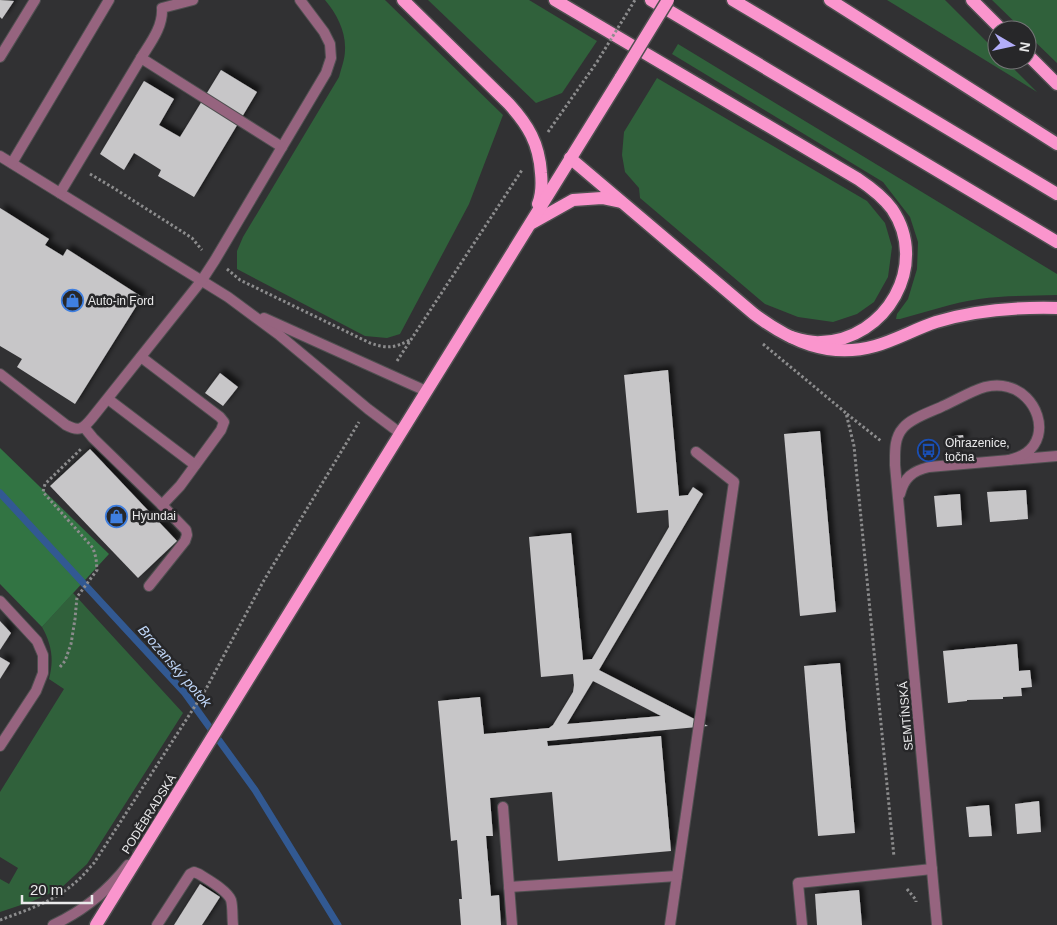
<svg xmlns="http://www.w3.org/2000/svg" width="1057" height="925" font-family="Helvetica,sans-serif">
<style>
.green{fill:#30613b}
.forest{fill:#327443}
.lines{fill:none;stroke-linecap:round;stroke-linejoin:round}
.stream{stroke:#325992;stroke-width:7}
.building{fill:#c7c6c8;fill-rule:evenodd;filter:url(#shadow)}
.lane-casing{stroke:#4f4f50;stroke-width:12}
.street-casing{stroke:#4f4f50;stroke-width:12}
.primary-casing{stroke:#4f4f50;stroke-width:15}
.path{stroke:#8c8c8d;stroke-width:3;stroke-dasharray:2.5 2.5;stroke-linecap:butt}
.lane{stroke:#96647f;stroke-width:10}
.street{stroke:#96647f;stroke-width:10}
.primary{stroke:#fa95cd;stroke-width:12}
.primary-bridge-casing{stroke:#4f4f50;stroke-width:15;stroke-linecap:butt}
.path-bridge{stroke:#8c8c8d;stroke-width:3;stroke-dasharray:2.5 2.5;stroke-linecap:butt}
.primary-bridge{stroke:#fa95cd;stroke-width:12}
.labels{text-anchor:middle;stroke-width:5;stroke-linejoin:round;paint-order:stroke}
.poi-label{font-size:12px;fill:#eaeaeb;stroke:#272729;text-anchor:start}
.street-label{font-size:12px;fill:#eaeaeb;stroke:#272729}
.water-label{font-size:14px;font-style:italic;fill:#c1d8fa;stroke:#272729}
</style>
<defs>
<filter id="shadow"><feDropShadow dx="4.5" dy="-4.5" stdDeviation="2.5" flood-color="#0009"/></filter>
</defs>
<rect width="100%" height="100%" fill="#313133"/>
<g class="green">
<path d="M 325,0 L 385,0 L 503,115 L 469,204 L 400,334 L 387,338 L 365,336 L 237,269 L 237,251 L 243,237 L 339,77 C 341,69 345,59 345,50 C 346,32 337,14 325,0 Z"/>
<path d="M 428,0 L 529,0 L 597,41 L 562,93 L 536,103 Z"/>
<path d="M 887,0 L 945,0 L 997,52 L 997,60 L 1005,60 L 1037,92 Z"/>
<path d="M 992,0 L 1057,0 L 1057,63 L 1027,34 L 1027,30 L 1023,30 Z"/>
<path d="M 678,44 L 1057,274 L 1057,295 C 1031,296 1005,295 979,299 C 952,303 926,312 900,319 L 896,319 L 897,314 L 908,299 L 917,269 L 918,242 L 910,217 L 883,182 L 672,54 Z"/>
<path d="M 657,78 L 867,201 L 885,223 L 892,247 L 888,277 L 874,302 L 857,314 L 833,322 L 798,317 L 765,304 L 640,198 L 639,188 L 625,172 L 622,155 L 624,132 Z"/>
<path d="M 73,593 L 183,713 L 87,864 L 61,888 L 33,901 L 0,912 L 0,879 L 9,884 L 18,868 L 0,857 L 0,792 L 64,689 L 49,679 C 54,660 52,645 42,627 Z"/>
</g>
<path class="forest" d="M 0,448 L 109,554 L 42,627 L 0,584 Z"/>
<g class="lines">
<path class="stream" d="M 0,493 L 184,692 L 255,790 L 338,925"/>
</g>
<g class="building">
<path d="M 0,0 L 14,1 L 2,19 L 0,17 Z"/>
<path d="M 221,70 L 257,92 L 194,197 L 158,176 L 161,170 L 134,153 L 124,170 L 100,154 L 144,81 L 174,99 L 159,125 L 180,137 Z"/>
<path d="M 0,208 L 49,239 L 45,245 L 63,256 L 67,249 L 142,297 L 75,404 L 17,367 L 22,359 L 0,346 Z"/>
<path d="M 668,370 L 679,496 L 688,495 L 693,487 L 703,494 L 599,670 L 708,726 L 547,741 L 548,746 L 661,736 L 671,851 L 558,861 L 552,792 L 490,798 L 493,836 L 486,836 L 491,896 L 499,895 L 501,925 L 461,925 L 459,899 L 462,899 L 457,840 L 451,841 L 438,701 L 480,697 L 484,734 L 549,728 L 553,725 L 573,692 L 574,685 L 573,674 L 541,677 L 529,537 L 571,533 L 583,660 L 592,659 L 669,527 L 668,510 L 637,513 L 624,375 ZM 593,681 L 661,716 L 567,724 Z"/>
<path d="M 220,373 L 238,387 L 223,406 L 205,393 Z"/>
<path d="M 820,431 L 836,612 L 800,616 L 784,434 Z"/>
<path d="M 963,435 L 964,442 L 947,444 L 946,437 Z"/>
<path d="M 90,449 L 177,541 L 138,578 L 50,486 Z"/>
<path d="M 1026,490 L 1028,519 L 990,522 L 987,492 Z"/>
<path d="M 960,494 L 962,525 L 937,527 L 934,496 Z"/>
<path d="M 0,621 L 11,633 L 0,650 Z"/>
<path d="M 1017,644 L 1019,671 L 1030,670 L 1032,687 L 1021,688 L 1022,696 L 1003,697 L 1003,699 L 967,700 L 967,701 L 948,703 L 943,651 Z"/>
<path d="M 0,657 L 10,663 L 0,679 Z"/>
<path d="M 840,663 L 855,833 L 818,836 L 804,666 Z"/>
<path d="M 1039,801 L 1041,832 L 1017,834 L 1015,804 Z"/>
<path d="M 989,805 L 992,836 L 969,837 L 966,807 Z"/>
<path d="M 200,884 L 220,897 L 202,925 L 174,925 Z"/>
<path d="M 859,890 L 862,925 L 817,925 L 815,894 Z"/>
</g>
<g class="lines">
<defs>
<g id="lane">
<path d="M 0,57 L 35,0"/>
<path d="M 141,58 C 151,42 163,27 162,8 L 193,0"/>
<path d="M 282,147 L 326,73 L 331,58 L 330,44 L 324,32 L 300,0"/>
<path d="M 0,156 L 228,297 L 278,334 L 368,409 L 400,433"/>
<path d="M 12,163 L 109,0"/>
<path d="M 264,318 L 426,391"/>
<path d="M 141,357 L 220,417 L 224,422 L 221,430 L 180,486 L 162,505"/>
<path d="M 0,374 L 66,425 C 79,432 83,429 92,418 L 202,280 L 215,260 L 282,147 L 141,58 L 60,193"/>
<path d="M 108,399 L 195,465"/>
<path d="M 84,427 L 93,438 L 162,505 L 186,530 L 187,535 L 185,541 L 149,586"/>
<path d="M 0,601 L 37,641 L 43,655 L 43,673 L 36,691 L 0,746"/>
<path d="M 503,807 L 512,925"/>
<path d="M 509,887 L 677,876"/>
<path d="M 157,925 L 190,874 L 194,872 L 199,874 C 208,880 227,890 231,900 C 233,907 232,917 233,925"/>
<path d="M 670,925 L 734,482 L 696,452"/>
<path d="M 802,925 L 798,883 L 932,869"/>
</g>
<g id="street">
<path d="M 900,494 C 904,478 912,471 929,467 L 1057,456"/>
<path d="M 53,925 C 83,911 108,891 128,865"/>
<path d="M 937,925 L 895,465 C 895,452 894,438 903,428 C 911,418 931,412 943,406 C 957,400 971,391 985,387 C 993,385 1001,385 1008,387 C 1036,394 1052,434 1026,453 C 1021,457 1015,458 1009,460"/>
</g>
<g id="primary">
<path d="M 403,0 L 509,104 C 528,125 539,143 541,173 C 542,183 542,194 538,204"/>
<path d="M 555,0 L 858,179 C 870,187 883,197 892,209 C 930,265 886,340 821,342 C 810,343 801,340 791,337"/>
<path d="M 651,0 L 1057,242"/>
<path d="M 733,0 L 1057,194"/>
<path d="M 830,0 L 1057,144"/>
<path d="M 972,0 L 1002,30"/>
<path d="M 1027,54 L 1057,84"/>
<path d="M 570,158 L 754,314 C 790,341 829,359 875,346 C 896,340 915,329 936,322 C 975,310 1016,307 1057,308"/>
<path d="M 532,223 L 573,200 L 602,198 L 621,202"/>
<path d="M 96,925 L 621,77"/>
</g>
</defs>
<use href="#lane" class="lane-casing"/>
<use href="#street" class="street-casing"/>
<use href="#primary" class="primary-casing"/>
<g class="path">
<path d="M 548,132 L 597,62"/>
<path d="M 90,174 L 112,187 L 178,229 L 192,238 L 202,250"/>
<path d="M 227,269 L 240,280 L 370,343 C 387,349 394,348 410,340"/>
<path d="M 763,344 L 846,413 L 854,446 L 894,857"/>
<path d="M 397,361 L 522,170"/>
<path d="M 847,414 L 881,441"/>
<path d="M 60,667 L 65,661 L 71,644 L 75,619 L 77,597 L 97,570 L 96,558 L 93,548 L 43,492 L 45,484 L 81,449"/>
<path d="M 907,889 L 916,900 L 916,902"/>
<path d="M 0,920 C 27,910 56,901 78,880 C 84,875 89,868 94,863 L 206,689 L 263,582 L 359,422"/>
</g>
<use href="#lane" class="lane"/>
<use href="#street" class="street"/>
<use href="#primary" class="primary"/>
<defs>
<path id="primary-bridge" d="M 621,77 L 668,0"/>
</defs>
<use href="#primary-bridge" class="primary-bridge-casing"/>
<path class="path-bridge" d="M 597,62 L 635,0"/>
<use href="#primary-bridge" class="primary-bridge"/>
</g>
<defs>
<symbol id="shop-ring" viewBox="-11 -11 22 22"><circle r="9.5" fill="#272729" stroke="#3f7fe0" stroke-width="1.5"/><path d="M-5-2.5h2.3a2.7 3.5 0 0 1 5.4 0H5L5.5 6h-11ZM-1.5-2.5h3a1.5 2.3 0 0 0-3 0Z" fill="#3f7fe0"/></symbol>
<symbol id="bus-ring" viewBox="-11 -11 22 22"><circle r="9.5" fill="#272729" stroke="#1a4fb4" stroke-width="1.5"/><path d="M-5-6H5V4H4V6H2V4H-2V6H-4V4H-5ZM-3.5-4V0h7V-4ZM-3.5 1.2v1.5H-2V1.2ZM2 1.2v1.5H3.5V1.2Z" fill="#1a4fb4"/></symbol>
</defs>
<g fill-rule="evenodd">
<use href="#shop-ring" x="60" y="288" width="25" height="25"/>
<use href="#bus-ring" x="916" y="438" width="25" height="25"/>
<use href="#shop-ring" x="104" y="504" width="25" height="25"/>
</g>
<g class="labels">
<g class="poi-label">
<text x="88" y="305">Auto-in Ford</text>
<text x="945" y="447">Ohrazenice,<tspan x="945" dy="14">točna</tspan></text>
<text x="132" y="520">Hyundai</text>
</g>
<g class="street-label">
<text transform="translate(906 716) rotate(-95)" y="4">SEMTÍNSKÁ</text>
<text transform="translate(149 814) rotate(-58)" y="4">PODĚBRADSKÁ</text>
</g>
<g class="water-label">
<text transform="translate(175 666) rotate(49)" y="5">Brozanský potok</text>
</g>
</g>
<g transform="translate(1012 45) rotate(99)"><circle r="24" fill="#272729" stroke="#757577"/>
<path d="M0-4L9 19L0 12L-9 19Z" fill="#b2adf9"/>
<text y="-8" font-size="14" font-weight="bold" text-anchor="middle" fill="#eaeaeb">N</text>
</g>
<path d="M22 895v8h70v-8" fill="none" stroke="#eaeaeb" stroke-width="2.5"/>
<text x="30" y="895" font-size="15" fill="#eaeaeb" stroke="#272729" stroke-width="4" paint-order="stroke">20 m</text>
</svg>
